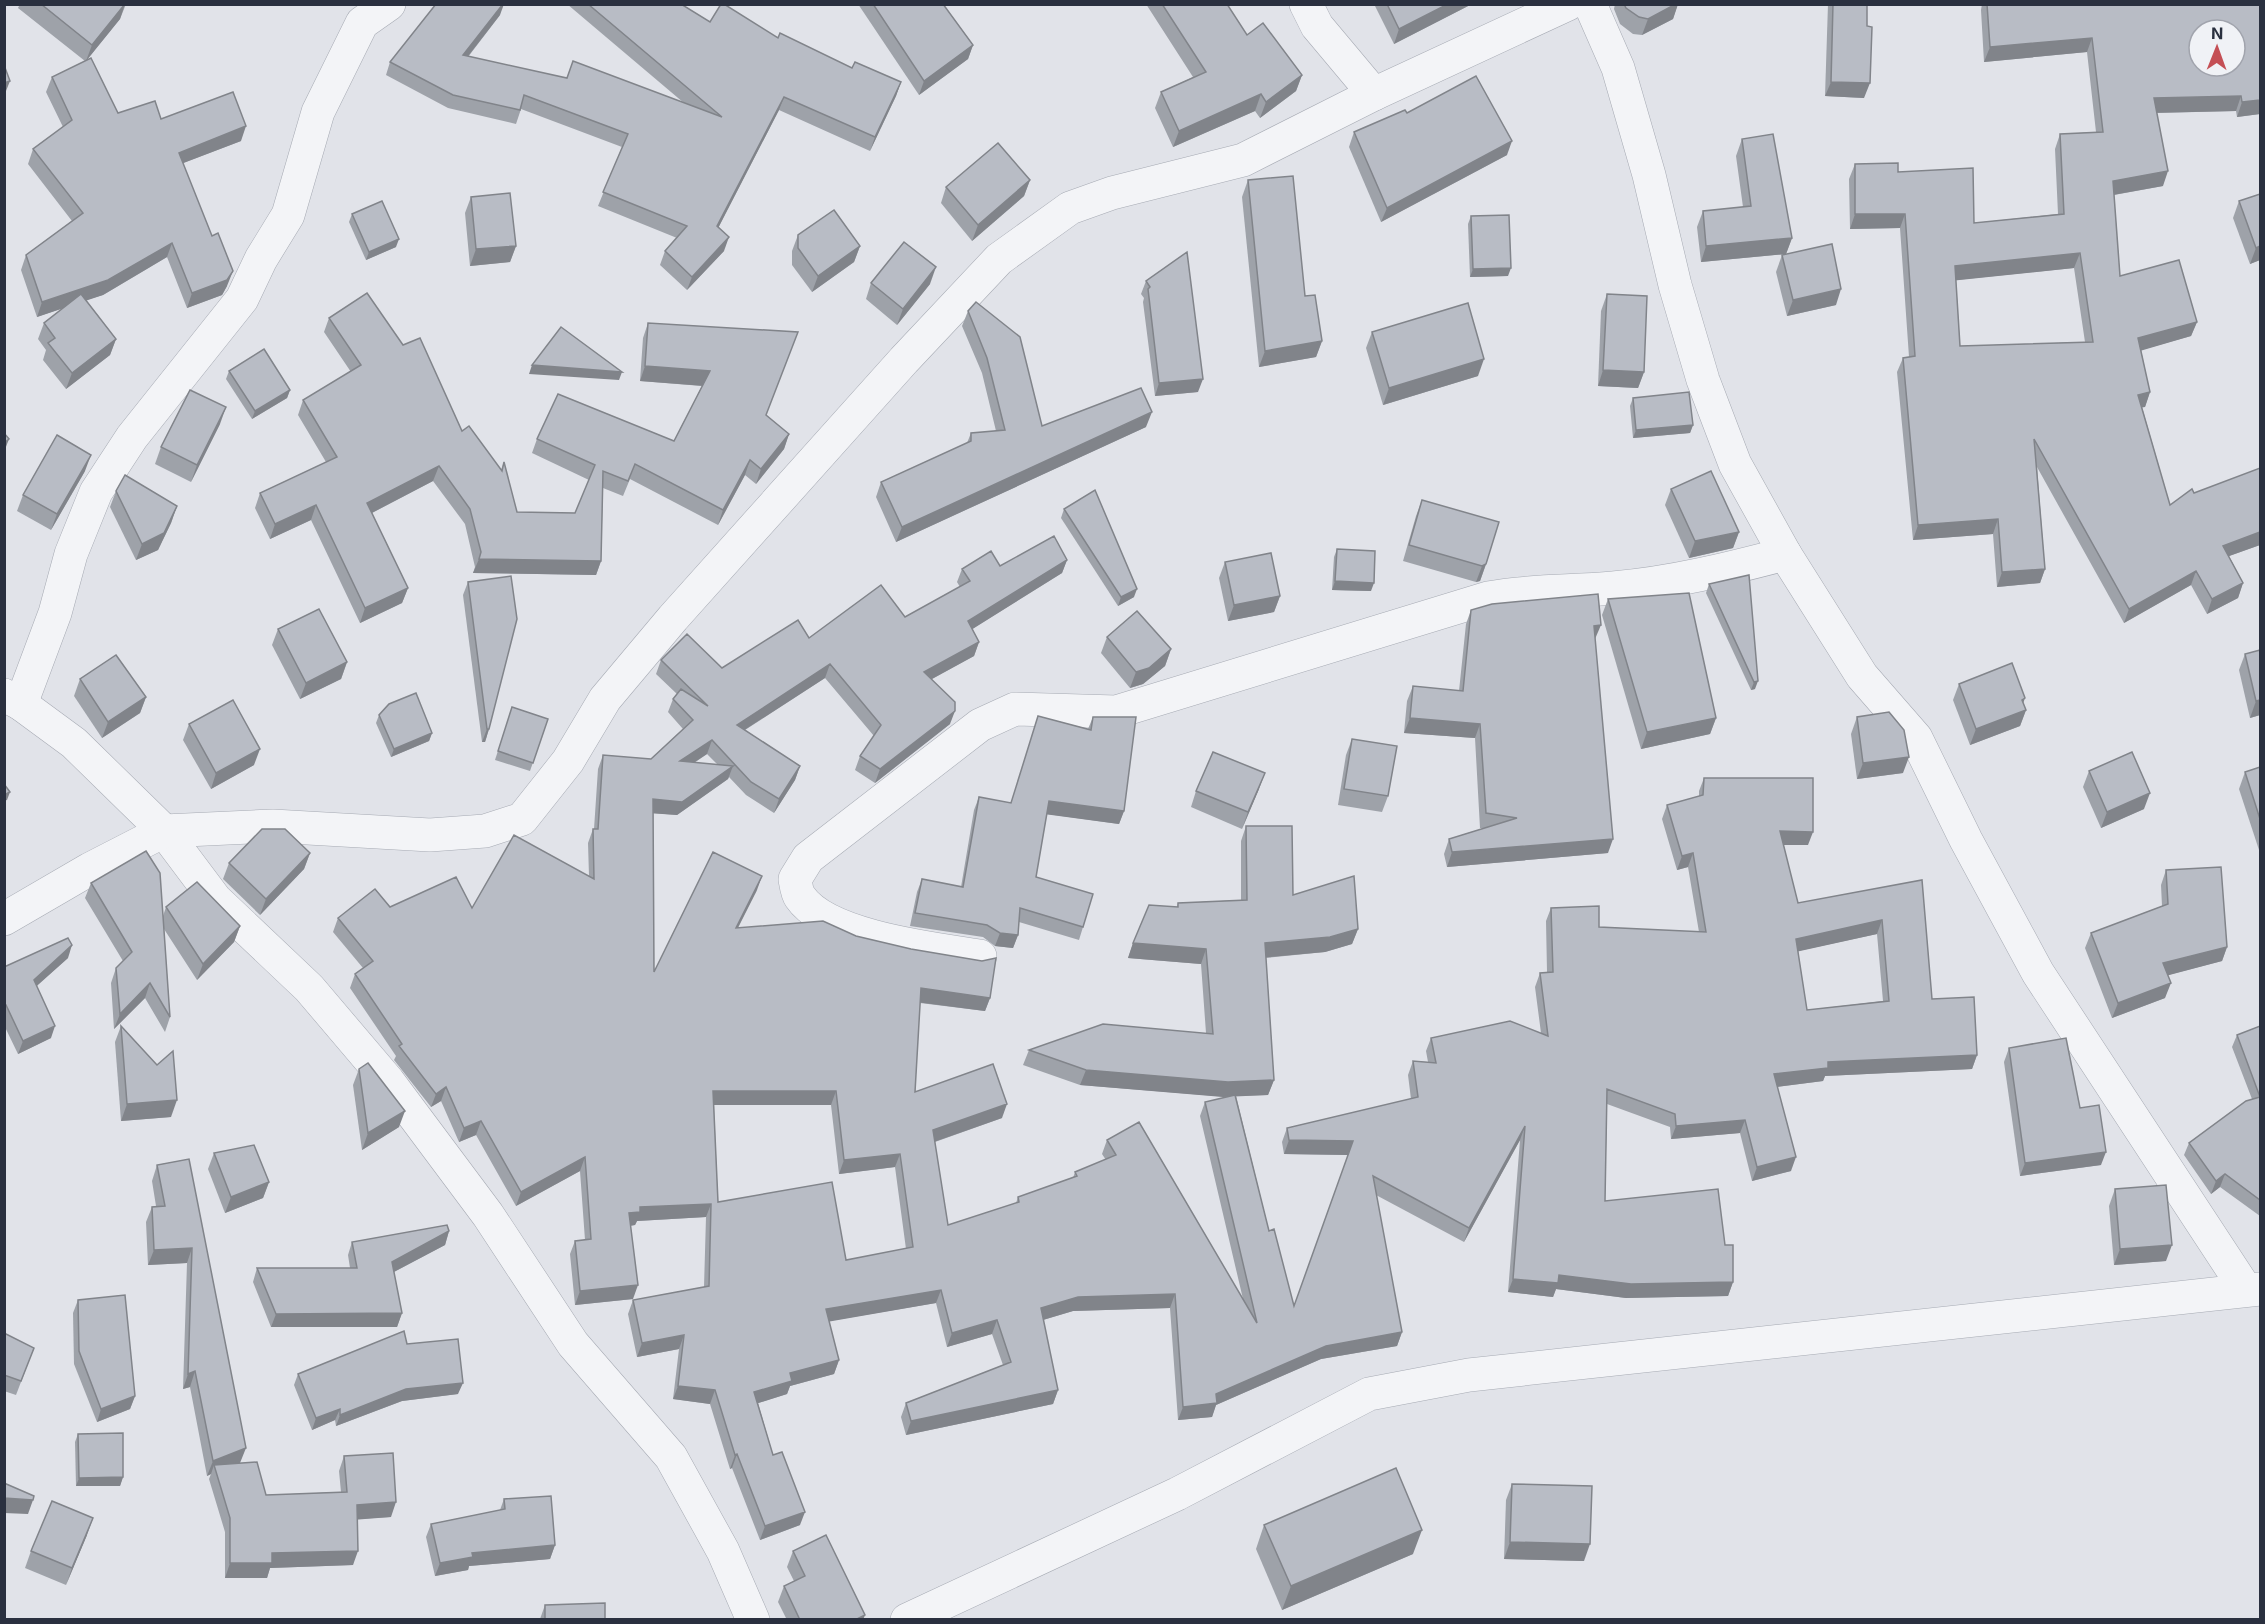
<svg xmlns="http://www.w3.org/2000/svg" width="2265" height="1624" font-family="Inter,sans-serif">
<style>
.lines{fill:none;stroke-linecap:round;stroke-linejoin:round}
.minor-casing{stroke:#a6aab3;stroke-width:34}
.minor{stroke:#f3f4f7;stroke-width:33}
.wall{fill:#9ea2a9;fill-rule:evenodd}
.shaded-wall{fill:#81848a}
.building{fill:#b8bcc5;stroke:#81848a;stroke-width:1.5;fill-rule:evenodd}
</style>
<rect width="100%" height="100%" fill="#e1e3e9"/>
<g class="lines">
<defs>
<g id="minor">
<path d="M 1590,4 L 1618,68 L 1649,175 L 1675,285 L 1703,380 L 1735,464 L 1785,554 L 1862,676 L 1916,738 L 1966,840 L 2038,973 L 2246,1290"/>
<path d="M 1374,94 L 1568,4"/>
<path d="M 4,695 L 21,704 L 74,743 L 164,831 L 215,899 L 309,988 L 388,1081 L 488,1215 L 573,1344 L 671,1457 L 723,1551 L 753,1620"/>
<path d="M 21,704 L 55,613 L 71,554 L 96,492 L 132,437 L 242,299 L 261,259 L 288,215 L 318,112 L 362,23 L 389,4"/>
<path d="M 4,919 L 90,869 L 164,831 L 273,826 L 430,835 L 485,831 L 522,819 L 568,761 L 605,699 L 673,618 L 904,360 L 999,259 L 1070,208 L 1112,193 L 1243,160 L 1374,94 L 1317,26 L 1306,4"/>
<path d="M 980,956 C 934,949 827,937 800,897 C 797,893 796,885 795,879 L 808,858 L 980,725 L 1015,709 L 1116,712 L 1488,598 C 1530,590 1571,592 1613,588 C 1672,583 1728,569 1785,554"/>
<path d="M 907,1620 L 1177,1494 L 1369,1394 L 1469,1375 L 2260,1289"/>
</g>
</defs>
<use href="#minor" class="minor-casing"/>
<use href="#minor" class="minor"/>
</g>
<g class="wall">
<path d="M 20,4 L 126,4 L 120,19 L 86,61 L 118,113 L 161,119 L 241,141 L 183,163 L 227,286 L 222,295 L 187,308 L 167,257 L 103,295 L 86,300 L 116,339 L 110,355 L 66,389 L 43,360 L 46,350 L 38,339 L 44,323 L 63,308 L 37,317 L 21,270 L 26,255 L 72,221 L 28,164 L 33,149 L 63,127 L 46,92 L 52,77 L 85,61 L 18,8 Z"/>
<path d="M 567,4 L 681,4 L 710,22 L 778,38 L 852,68 L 901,82 L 896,96 L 870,151 L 779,110 L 718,228 L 724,251 L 687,290 L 660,265 L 665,251 L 677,238 L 598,206 L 622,147 L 521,109 L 516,124 L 448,108 L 386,75 L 390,62 L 500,15 L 468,57 L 684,103 Z"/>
<path d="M 858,4 L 943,4 L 973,45 L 968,59 L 919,95 Z"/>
<path d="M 1146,4 L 1227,4 L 1247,35 L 1302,75 L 1296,91 L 1260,118 L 1255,111 L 1173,147 L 1155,108 L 1161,92 L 1193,77 Z"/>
<path d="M 1374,4 L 1472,4 L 1394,44 Z"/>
<path d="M 1615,4 L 1678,4 L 1673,19 L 1642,35 L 1633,34 L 1620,24 L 1614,9 Z"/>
<path d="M 1828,4 L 1867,4 L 1864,98 L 1825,96 Z"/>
<path d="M 1982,4 L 2260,4 L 2260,114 L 2237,117 L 2236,111 L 2156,113 L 2163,186 L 2114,195 L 2120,276 L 2197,322 L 2191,336 L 2141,350 L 2150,392 L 2145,407 L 2142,407 L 2170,505 L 2194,493 L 2260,545 L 2229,556 L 2243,583 L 2238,598 L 2207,614 L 2191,585 L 2124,623 L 2037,467 L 2045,569 L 2040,583 L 1997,587 L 1993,534 L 1913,540 L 1897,372 L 1903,358 L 1909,357 L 1900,228 L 1850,229 L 1849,179 L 1855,164 L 1898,172 L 1974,223 L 2058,214 L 2055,149 L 2060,134 L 2096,132 L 2087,52 L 1984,62 L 1981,10 ZM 2074,268 L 2085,342 L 1960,346 L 1956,280 Z"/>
<path d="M 1407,113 L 1507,155 L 1381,222 L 1349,147 L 1354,132 Z"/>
<path d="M 1742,139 L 1792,238 L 1786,254 L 1701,262 L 1697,227 L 1703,211 L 1743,207 L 1736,156 Z"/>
<path d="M 1030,180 L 1024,196 L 972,241 L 941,203 L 946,187 Z"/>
<path d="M 1248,180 L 1305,296 L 1322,341 L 1316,357 L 1259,367 L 1242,197 Z"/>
<path d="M 2260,194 L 2260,260 L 2250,264 L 2233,218 L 2239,201 Z"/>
<path d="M 471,197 L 516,246 L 510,262 L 470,266 L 465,213 Z"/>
<path d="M 352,214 L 396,247 L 366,260 L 349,222 Z"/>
<path d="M 1471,216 L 1508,276 L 1470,277 L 1468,224 Z"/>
<path d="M 798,235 L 860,246 L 854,262 L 812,292 L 792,265 L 792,251 Z"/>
<path d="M 1187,252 L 1198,392 L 1155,396 L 1143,302 L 1144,298 L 1141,294 L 1146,281 Z"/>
<path d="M 1782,255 L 1836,305 L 1787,316 L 1776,272 Z"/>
<path d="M 871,283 L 930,284 L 897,325 L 866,299 Z"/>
<path d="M 1607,294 L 1644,372 L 1638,388 L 1598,386 L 1601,311 Z"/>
<path d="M 968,311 L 1042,426 L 1146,427 L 896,542 L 876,497 L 881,482 L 967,443 L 971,433 L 996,431 L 982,373 L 962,326 Z"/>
<path d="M 329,318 L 462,431 L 501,470 L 504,462 L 517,512 L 575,513 L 589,480 L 532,453 L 537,439 L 674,441 L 702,386 L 640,381 L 643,338 L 648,323 L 789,434 L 784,449 L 756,484 L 745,475 L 718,525 L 630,479 L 623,496 L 603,488 L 601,561 L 596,575 L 473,573 L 475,567 L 465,524 L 433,481 L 372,513 L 408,588 L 402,603 L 360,623 L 311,520 L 270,539 L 255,508 L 260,493 L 326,462 L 298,415 L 303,400 L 351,372 L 324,332 Z"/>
<path d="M 1372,332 L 1478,376 L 1383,405 L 1366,348 Z"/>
<path d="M 229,371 L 290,390 L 287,398 L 252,419 L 226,379 Z"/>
<path d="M 1633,398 L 1693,425 L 1690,433 L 1633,438 L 1630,406 Z"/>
<path d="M 220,424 L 191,482 L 155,464 L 161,447 Z"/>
<path d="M 85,471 L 51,530 L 17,511 L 23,495 Z"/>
<path d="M 1671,489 L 1739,532 L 1733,548 L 1689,558 L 1665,505 Z"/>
<path d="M 116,491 L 177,506 L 171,523 L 158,550 L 136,560 L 110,507 Z"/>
<path d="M 1422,500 L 1486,564 L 1480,581 L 1476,582 L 1403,561 L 1416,516 Z"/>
<path d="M 1064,509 L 1134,597 L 1118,606 L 1061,518 Z"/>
<path d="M 1337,549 L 1371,591 L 1332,590 L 1334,557 Z"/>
<path d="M 1067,560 L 1062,573 L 972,629 L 979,642 L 974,656 L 932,679 L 950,724 L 875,783 L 855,770 L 860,756 L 874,736 L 825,678 L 745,730 L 800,766 L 795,780 L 774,813 L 746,795 L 729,777 L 728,779 L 677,815 L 653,813 L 654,972 L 757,890 L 738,928 L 990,998 L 985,1011 L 920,1003 L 915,1092 L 1002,1118 L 935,1142 L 948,1225 L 1016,1203 L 1018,1197 L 1073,1178 L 1075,1172 L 1106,1160 L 1102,1154 L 1107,1140 L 1243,1299 L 1200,1116 L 1205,1102 L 1228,1097 L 1080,1085 L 1023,1065 L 1029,1050 L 1206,1033 L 1201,964 L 1128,958 L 1133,943 L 1177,907 L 1178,903 L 1241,900 L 1241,841 L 1246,826 L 1293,895 L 1358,929 L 1352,944 L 1325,952 L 1266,958 L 1274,1080 L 1268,1095 L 1236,1096 L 1269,1231 L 1294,1306 L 1348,1155 L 1284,1154 L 1282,1142 L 1287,1128 L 1411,1099 L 1408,1075 L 1413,1061 L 1428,1062 L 1426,1051 L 1431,1038 L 1541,1033 L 1535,987 L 1540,973 L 1547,972 L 1546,921 L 1551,908 L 1599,927 L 1699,932 L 1688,867 L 1677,870 L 1662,819 L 1667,805 L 1699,796 L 1699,791 L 1704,778 L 1808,845 L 1783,845 L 1798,903 L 1922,880 L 1932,999 L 1977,1055 L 1972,1069 L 1825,1076 L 1823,1081 L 1777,1087 L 1791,1171 L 1752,1181 L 1740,1133 L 1671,1139 L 1670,1127 L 1607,1104 L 1605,1201 L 1725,1245 L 1733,1282 L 1728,1296 L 1626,1298 L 1556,1289 L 1553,1297 L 1508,1292 L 1520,1140 L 1464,1242 L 1376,1195 L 1402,1332 L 1397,1346 L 1321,1359 L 1216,1405 L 1212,1417 L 1178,1420 L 1170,1308 L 1073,1311 L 1043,1320 L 1058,1390 L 1053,1404 L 906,1435 L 901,1417 L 906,1403 L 1003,1365 L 992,1334 L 947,1347 L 936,1303 L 829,1321 L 839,1360 L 834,1374 L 790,1386 L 787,1394 L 758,1403 L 773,1455 L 800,1525 L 760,1540 L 732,1468 L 730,1469 L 710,1404 L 673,1399 L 679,1349 L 637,1357 L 628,1314 L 633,1300 L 704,1287 L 706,1217 L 637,1221 L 635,1225 L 631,1226 L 633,1299 L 575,1305 L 570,1254 L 575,1241 L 585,1240 L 580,1171 L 516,1206 L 476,1135 L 459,1142 L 441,1101 L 431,1107 L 394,1060 L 396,1056 L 350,988 L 355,974 L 363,968 L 333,932 L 338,918 L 390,907 L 472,908 L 589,876 L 588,843 L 593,829 L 594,829 L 598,769 L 603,755 L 651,759 L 683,729 L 668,712 L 673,699 L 677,694 L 656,674 L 661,660 L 722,668 L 809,638 L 905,617 L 960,587 L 957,582 L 962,569 ZM 707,754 L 717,764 L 694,763 ZM 1877,934 L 1883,1001 L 1807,1010 L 1798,951 ZM 714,1105 L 831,1105 L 839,1174 L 895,1167 L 906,1249 L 846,1260 L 718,1202 Z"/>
<path d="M 1225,562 L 1280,596 L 1274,612 L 1228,621 L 1219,578 Z"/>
<path d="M 1749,575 L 1755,689 L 1751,690 L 1706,593 L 1709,584 Z"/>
<path d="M 468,582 L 489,729 L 485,742 L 482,742 L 463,595 Z"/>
<path d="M 1608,599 L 1716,718 L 1710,734 L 1641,749 L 1602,615 Z"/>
<path d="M 1471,610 L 1595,639 L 1608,853 L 1447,867 L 1444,854 L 1449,839 L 1484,828 L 1480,828 L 1475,738 L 1404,733 L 1407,701 L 1413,686 L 1459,691 L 1466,624 Z"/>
<path d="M 278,629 L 347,662 L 341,679 L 300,699 L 272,645 Z"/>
<path d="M 1107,637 L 1171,649 L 1165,666 L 1143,684 L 1130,688 L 1101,653 Z"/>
<path d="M 2245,654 L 2260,715 L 2250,718 L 2239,670 Z"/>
<path d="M 80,679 L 146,697 L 140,713 L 102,738 L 74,696 Z"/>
<path d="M 1959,684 L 2023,703 L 2026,710 L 2020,726 L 1970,745 L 1953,700 Z"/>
<path d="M 512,707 L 548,719 L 530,771 L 495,760 Z"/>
<path d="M 379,715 L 432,733 L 429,741 L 391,757 L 376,723 Z"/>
<path d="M 1038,716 L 1088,729 L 1093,717 L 1124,811 L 1119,824 L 1047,814 L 1036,877 L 1083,927 L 1079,940 L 1019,922 L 1018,935 L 1013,948 L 995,946 L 983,937 L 910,926 L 917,892 L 922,879 L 961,887 L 974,810 L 979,797 L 1011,803 Z"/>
<path d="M 1857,717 L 1903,773 L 1857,779 L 1851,734 Z"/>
<path d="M 189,724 L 254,765 L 211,789 L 183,740 Z"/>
<path d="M 1352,739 L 1388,796 L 1382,812 L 1338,805 L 1346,755 Z"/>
<path d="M 2260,767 L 2260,849 L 2259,850 L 2239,789 L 2245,772 Z"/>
<path d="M 2089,771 L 2144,809 L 2101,828 L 2083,787 Z"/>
<path d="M 1259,789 L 1242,829 L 1191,807 L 1196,791 Z"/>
<path d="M 310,853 L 304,869 L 260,915 L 223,879 L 229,863 Z"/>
<path d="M 2166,870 L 2227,947 L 2222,961 L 2168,975 L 2165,998 L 2112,1018 L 2085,948 L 2091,933 L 2162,906 L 2161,885 Z"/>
<path d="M 91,883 L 163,916 L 166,907 L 240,926 L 234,942 L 197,980 L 164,929 L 170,1017 L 165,1032 L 145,998 L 114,1029 L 111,983 L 116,968 L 123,961 L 85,898 Z"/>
<path d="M 68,958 L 36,986 L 51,1038 L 18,1054 L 4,1025 L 4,967 Z"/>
<path d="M 121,1026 L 171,1117 L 121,1121 L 115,1042 Z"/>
<path d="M 2260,1026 L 2260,1216 L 2220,1187 L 2211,1194 L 2184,1155 L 2189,1143 L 2252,1099 L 2232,1047 L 2237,1035 Z"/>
<path d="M 2009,1048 L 2080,1108 L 2101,1165 L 2020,1176 L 2004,1062 Z"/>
<path d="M 359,1069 L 399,1127 L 362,1150 L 353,1085 Z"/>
<path d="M 214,1153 L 269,1182 L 263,1198 L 225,1213 L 208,1169 Z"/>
<path d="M 189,1159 L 240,1463 L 266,1495 L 341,1492 L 339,1471 L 344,1456 L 391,1517 L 357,1519 L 353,1565 L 270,1568 L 267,1578 L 225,1578 L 225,1532 L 209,1479 L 211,1474 L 207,1476 L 190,1387 L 183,1389 L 187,1263 L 148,1265 L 146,1222 L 152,1207 L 156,1206 L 152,1181 L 157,1165 Z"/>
<path d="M 2115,1189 L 2166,1261 L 2114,1265 L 2109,1206 Z"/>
<path d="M 449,1231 L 445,1245 L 394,1272 L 402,1313 L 397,1327 L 271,1327 L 253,1282 L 257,1268 L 350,1268 L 348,1255 L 352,1242 Z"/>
<path d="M 78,1300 L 135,1396 L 130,1409 L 97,1422 L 74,1364 L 73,1313 Z"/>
<path d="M 4,1333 L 34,1348 L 16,1395 L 4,1391 Z"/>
<path d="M 407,1344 L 458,1394 L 402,1401 L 336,1426 L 335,1420 L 312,1430 L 294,1385 L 298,1374 Z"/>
<path d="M 78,1434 L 123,1477 L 120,1486 L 76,1486 L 75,1442 Z"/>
<path d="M 1512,1484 L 1584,1561 L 1504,1559 L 1506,1500 Z"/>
<path d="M 504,1499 L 555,1545 L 550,1559 L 469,1566 L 468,1570 L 435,1576 L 426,1537 L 431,1524 L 500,1510 Z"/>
<path d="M 1264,1525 L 1413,1554 L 1282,1610 L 1256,1549 Z"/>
<path d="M 87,1535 L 66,1585 L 25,1568 L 31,1551 Z"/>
<path d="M 793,1551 L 863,1620 L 787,1620 L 778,1602 L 784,1586 L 794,1581 L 787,1567 Z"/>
<path d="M 545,1605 L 605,1620 L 540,1619 Z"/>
</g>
<g class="shaded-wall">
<path d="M 125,4 L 120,19 L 86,61 L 92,45 Z"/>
<path d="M 503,4 L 504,4 L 500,15 L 458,69 L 463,55 Z"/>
<path d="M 1448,4 L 1472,4 L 1394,44 L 1399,29 Z"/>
<path d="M 1676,4 L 1678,4 L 1673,19 L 1642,35 L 1648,19 Z"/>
<path d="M 2092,38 L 2087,52 L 1984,62 L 1990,47 Z"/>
<path d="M 973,45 L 968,59 L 919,95 L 924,81 Z"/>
<path d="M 1302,75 L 1296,91 L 1260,118 L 1266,102 Z"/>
<path d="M 10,81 L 4,96 L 4,83 Z"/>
<path d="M 901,82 L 896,96 L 870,151 L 875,137 Z"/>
<path d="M 1831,82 L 1870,83 L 1864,98 L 1825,96 Z"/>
<path d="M 1261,94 L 1255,111 L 1173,147 L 1179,131 Z"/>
<path d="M 2241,96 L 2236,111 L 2148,113 L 2154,98 Z"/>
<path d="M 784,97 L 779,110 L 712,240 L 717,226 Z"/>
<path d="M 2260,100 L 2260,114 L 2237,117 L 2242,102 Z"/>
<path d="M 246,126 L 241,141 L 173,167 L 179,153 Z"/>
<path d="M 1512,141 L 1507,155 L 1381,222 L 1387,208 Z"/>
<path d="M 2168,171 L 2163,186 L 2107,196 L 2113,181 Z"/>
<path d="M 1030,180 L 1024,196 L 972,241 L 978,225 Z"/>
<path d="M 1855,214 L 1905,214 L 1900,228 L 1850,229 Z"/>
<path d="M 729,237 L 724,251 L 687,290 L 692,277 Z"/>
<path d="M 1792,238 L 1786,254 L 1701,262 L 1706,246 Z"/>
<path d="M 399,239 L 396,247 L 366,260 L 369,252 Z"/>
<path d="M 172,243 L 167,257 L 103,295 L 37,317 L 42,302 Z"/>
<path d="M 516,246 L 510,262 L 470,266 L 476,249 Z"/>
<path d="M 860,246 L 854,262 L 812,292 L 818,276 Z"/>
<path d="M 2260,246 L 2260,260 L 2250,264 L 2256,248 Z"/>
<path d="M 2080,253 L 2074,268 L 1950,281 L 1955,266 Z"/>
<path d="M 936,267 L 930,284 L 897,325 L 903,309 Z"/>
<path d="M 1511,268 L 1508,276 L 1470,277 L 1473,269 Z"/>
<path d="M 233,271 L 227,286 L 222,295 L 187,308 L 192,293 Z"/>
<path d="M 1841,289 L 1836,305 L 1787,316 L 1793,300 Z"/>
<path d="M 2197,322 L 2191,336 L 2133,353 L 2138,338 Z"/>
<path d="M 116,339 L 110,355 L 66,389 L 72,373 Z"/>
<path d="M 1322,341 L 1316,357 L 1259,367 L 1265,351 Z"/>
<path d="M 1484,359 L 1478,376 L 1383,405 L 1389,388 Z"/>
<path d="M 532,365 L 622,372 L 619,380 L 529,374 Z"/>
<path d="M 645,366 L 710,371 L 705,386 L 640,381 Z"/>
<path d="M 1603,370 L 1644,372 L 1638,388 L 1598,386 Z"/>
<path d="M 1203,379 L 1198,392 L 1155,396 L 1159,383 Z"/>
<path d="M 290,390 L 287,398 L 252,419 L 255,411 Z"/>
<path d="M 2150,392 L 2145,407 L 2133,409 L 2138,395 Z"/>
<path d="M 226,407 L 220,424 L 191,482 L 197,465 Z"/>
<path d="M 1152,412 L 1146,427 L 896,542 L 902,527 Z"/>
<path d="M 1693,425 L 1690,433 L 1633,438 L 1636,430 Z"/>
<path d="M 789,434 L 784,449 L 756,484 L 761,469 Z"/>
<path d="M 9,439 L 4,452 L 4,443 Z"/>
<path d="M 91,455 L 85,471 L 51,530 L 57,514 Z"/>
<path d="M 750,460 L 745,475 L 718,525 L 723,510 Z"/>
<path d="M 439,466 L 433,481 L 362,518 L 367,503 Z"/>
<path d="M 316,505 L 311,520 L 270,539 L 275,524 Z"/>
<path d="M 177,506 L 171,523 L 158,550 L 136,560 L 142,544 Z"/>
<path d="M 1998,519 L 1993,534 L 1913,540 L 1918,525 Z"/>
<path d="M 1739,532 L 1733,548 L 1689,558 L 1695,541 Z"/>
<path d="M 2260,532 L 2260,545 L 2218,560 L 2223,546 Z"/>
<path d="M 479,559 L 601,561 L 596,575 L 473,573 Z"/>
<path d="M 1067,560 L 1062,573 L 963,635 L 968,621 Z"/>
<path d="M 1486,564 L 1480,581 L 1476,582 L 1482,566 Z"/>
<path d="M 2045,569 L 2040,583 L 1997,587 L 2002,572 Z"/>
<path d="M 2196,571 L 2191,585 L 2124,623 L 2129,609 Z"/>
<path d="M 1335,581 L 1374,583 L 1371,591 L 1332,590 Z"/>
<path d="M 2243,583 L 2238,598 L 2207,614 L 2212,599 Z"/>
<path d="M 408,588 L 402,603 L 360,623 L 365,608 Z"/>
<path d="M 1137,589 L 1134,597 L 1118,606 L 1121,597 Z"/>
<path d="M 1280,596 L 1274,612 L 1228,621 L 1234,605 Z"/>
<path d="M 1601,625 L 1595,639 L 1594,626 Z"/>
<path d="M 979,642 L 974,656 L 919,686 L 924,672 Z"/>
<path d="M 1171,649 L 1165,666 L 1143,684 L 1130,688 L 1136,672 Z"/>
<path d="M 347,662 L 341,679 L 300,699 L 306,683 Z"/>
<path d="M 830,664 L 825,678 L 732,738 L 737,725 Z"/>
<path d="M 1758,681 L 1755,689 L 1751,690 L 1754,682 Z"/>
<path d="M 146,697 L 140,713 L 102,738 L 108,722 Z"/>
<path d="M 2025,698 L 2020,712 L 2026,710 L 2020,726 L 1970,745 L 1976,729 Z"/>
<path d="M 2260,700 L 2260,715 L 2250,718 L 2256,701 Z"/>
<path d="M 955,711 L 950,724 L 875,783 L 880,769 Z"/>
<path d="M 1410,718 L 1480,724 L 1475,738 L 1404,733 Z"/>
<path d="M 1716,718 L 1710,734 L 1641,749 L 1647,732 Z"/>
<path d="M 487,729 L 489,729 L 485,742 L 482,742 Z"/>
<path d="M 432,733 L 429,741 L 391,757 L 394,749 Z"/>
<path d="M 712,740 L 707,754 L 675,775 L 680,761 Z"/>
<path d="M 260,749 L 254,765 L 211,789 L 216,773 Z"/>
<path d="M 1909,757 L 1903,773 L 1857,779 L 1863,763 Z"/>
<path d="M 733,766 L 728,779 L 677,815 L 648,813 L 653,799 Z"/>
<path d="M 800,766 L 795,780 L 774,813 L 779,799 Z"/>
<path d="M 1265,773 L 1259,789 L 1242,829 L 1248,812 Z"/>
<path d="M 10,792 L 7,800 L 4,801 L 4,795 Z"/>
<path d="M 2150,793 L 2144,809 L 2101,828 L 2107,812 Z"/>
<path d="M 1049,801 L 1124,811 L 1119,824 L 1044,814 Z"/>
<path d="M 1780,831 L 1813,832 L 1808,845 L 1775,845 Z"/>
<path d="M 1613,839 L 1608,853 L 1447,867 L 1452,852 Z"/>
<path d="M 310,853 L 304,869 L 260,915 L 266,899 Z"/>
<path d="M 1693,853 L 1688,867 L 1677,870 L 1682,856 Z"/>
<path d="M 762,876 L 757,890 L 731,941 L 736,928 Z"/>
<path d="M 1882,920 L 1877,934 L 1791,953 L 1796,939 Z"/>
<path d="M 240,926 L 234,942 L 197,980 L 203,964 Z"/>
<path d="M 1358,929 L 1352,944 L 1325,952 L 1259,958 L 1265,943 Z"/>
<path d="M 1000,933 L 1018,935 L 1013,948 L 995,946 Z"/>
<path d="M 1133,943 L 1206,949 L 1201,964 L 1128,958 Z"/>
<path d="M 72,945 L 68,958 L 29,993 L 34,980 Z"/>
<path d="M 2227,947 L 2222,961 L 2158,978 L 2163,963 Z"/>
<path d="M 150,983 L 145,998 L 114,1029 L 120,1014 Z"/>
<path d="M 2171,983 L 2165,998 L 2112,1018 L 2118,1003 Z"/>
<path d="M 921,988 L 990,998 L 985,1011 L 916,1002 Z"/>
<path d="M 55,1026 L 51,1038 L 18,1054 L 23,1041 Z"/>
<path d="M 1977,1055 L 1972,1069 L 1825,1076 L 1823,1081 L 1769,1088 L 1774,1074 L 1828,1062 Z"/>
<path d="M 1086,1070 L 1274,1080 L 1268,1095 L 1223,1097 L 1080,1085 Z"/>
<path d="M 446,1087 L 441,1101 L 431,1107 L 436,1094 Z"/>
<path d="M 713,1091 L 836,1091 L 831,1105 L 708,1105 Z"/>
<path d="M 177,1100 L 171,1117 L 121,1121 L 127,1104 Z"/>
<path d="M 1007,1104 L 1002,1118 L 928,1144 L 933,1130 Z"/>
<path d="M 405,1111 L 399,1127 L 362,1150 L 368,1133 Z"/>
<path d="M 1745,1120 L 1740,1133 L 1671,1139 L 1676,1126 Z"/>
<path d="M 481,1121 L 476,1135 L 459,1142 L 464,1128 Z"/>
<path d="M 1525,1126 L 1520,1140 L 1464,1242 L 1469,1228 Z"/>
<path d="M 1289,1140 L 1353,1141 L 1348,1155 L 1284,1154 Z"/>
<path d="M 2106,1152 L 2101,1165 L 2020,1176 L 2025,1163 Z"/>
<path d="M 900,1154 L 895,1167 L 839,1174 L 844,1160 Z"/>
<path d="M 585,1157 L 580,1171 L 516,1206 L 521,1192 Z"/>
<path d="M 1796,1157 L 1791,1171 L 1752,1181 L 1757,1167 Z"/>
<path d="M 2225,1174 L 2220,1187 L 2211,1194 L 2216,1181 Z"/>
<path d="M 269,1182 L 263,1198 L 225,1213 L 231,1197 Z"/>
<path d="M 711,1204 L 706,1217 L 637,1221 L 635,1225 L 624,1226 L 629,1213 L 640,1207 Z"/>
<path d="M 449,1231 L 445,1245 L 388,1275 L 392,1262 Z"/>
<path d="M 2172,1245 L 2166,1261 L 2114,1265 L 2120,1249 Z"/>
<path d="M 192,1248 L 187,1263 L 148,1265 L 154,1250 Z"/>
<path d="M 1559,1275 L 1733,1282 L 1728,1296 L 1626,1298 L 1556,1289 L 1553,1297 L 1508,1292 L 1513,1279 Z"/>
<path d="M 638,1285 L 633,1299 L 575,1305 L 580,1291 Z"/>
<path d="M 941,1290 L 936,1303 L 821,1323 L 826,1309 Z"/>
<path d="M 1175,1294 L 1170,1308 L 1073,1311 L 1036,1322 L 1041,1308 L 1078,1297 Z"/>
<path d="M 402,1313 L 397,1327 L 271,1327 L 276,1314 Z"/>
<path d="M 997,1320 L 992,1334 L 947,1347 L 952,1333 Z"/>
<path d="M 1402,1332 L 1397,1346 L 1321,1359 L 1216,1405 L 1212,1417 L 1178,1420 L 1183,1407 L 1216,1394 L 1326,1346 Z"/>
<path d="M 684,1335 L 679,1349 L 637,1357 L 642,1343 Z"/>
<path d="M 839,1360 L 834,1374 L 790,1386 L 787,1394 L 749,1406 L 754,1392 L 790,1373 Z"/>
<path d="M 195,1371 L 190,1387 L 183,1389 L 188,1374 Z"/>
<path d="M 463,1383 L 458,1394 L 402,1401 L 336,1426 L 340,1415 L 406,1389 Z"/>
<path d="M 678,1386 L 715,1390 L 710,1404 L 673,1399 Z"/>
<path d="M 1058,1390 L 1053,1404 L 906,1435 L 911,1421 Z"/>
<path d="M 135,1396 L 130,1409 L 97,1422 L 101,1409 Z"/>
<path d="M 340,1409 L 335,1420 L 312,1430 L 316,1418 Z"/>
<path d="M 246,1448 L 240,1463 L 214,1465 L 211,1474 L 207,1476 L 213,1461 Z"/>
<path d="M 737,1454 L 732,1468 L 730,1469 L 735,1455 Z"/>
<path d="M 123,1477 L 120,1486 L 76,1486 L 79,1478 Z"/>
<path d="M 4,1498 L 33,1500 L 28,1514 L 4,1513 Z"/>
<path d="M 396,1502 L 391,1517 L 352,1520 L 357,1505 Z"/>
<path d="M 805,1512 L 800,1525 L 760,1540 L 765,1526 Z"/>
<path d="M 93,1518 L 87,1535 L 66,1585 L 72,1568 Z"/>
<path d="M 1422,1530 L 1413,1554 L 1282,1610 L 1291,1586 Z"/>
<path d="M 1510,1542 L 1590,1544 L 1584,1561 L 1504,1559 Z"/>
<path d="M 555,1545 L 550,1559 L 469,1566 L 468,1570 L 435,1576 L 440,1563 L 472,1553 Z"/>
<path d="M 358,1551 L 353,1565 L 270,1568 L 267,1578 L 225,1578 L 230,1563 L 272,1553 Z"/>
<path d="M 865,1615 L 863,1620 L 855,1620 Z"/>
</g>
<g class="building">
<path d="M 41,4 L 125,4 L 92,45 Z"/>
<path d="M 436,4 L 503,4 L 463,55 L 567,78 L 573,61 L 722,117 L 588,4 L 681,4 L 710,22 L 721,4 L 724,4 L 778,38 L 780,33 L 852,68 L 855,62 L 901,82 L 875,137 L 784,97 L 717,226 L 729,237 L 692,277 L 665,251 L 687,226 L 603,192 L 628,134 L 524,95 L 520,110 L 453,95 L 390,62 Z"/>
<path d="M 873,4 L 943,4 L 973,45 L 924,81 Z"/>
<path d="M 1162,4 L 1227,4 L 1247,35 L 1263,23 L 1302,75 L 1266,102 L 1261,94 L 1179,131 L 1161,92 L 1206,72 Z"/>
<path d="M 1387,4 L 1448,4 L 1399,29 Z"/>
<path d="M 1624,4 L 1676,4 L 1648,19 L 1639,17 L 1626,8 Z"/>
<path d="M 1833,4 L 1867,4 L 1867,26 L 1872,27 L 1870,83 L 1831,82 Z"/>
<path d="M 1987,4 L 2260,4 L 2260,100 L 2242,102 L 2241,96 L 2154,98 L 2168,171 L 2113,181 L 2120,276 L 2179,260 L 2197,322 L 2138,338 L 2150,392 L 2138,395 L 2170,505 L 2192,489 L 2194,493 L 2260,468 L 2260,532 L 2223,546 L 2243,583 L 2212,599 L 2196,571 L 2129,609 L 2034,439 L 2045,569 L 2002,572 L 1998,519 L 1918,525 L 1903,358 L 1915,356 L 1905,214 L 1855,214 L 1855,164 L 1898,163 L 1898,172 L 1973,168 L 1974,223 L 2064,214 L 2060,134 L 2103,132 L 2092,38 L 1990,47 ZM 2199,30 L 2235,30 L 2235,66 L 2199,66 ZM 2080,253 L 2093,342 L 1960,346 L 1955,266 Z"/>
<path d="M 91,58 L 118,113 L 155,101 L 161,119 L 233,92 L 246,126 L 179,153 L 212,236 L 218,233 L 233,271 L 227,280 L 192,293 L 172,243 L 108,280 L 42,302 L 26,255 L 83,213 L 33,149 L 72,120 L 52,77 Z"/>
<path d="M 4,65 L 10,81 L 4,83 Z"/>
<path d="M 1476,76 L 1512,141 L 1387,208 L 1354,132 L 1405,110 L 1407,113 Z"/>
<path d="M 1773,134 L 1792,238 L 1706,246 L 1703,211 L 1751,206 L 1742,139 Z"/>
<path d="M 998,143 L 1030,180 L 978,225 L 946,187 Z"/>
<path d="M 1293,176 L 1305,296 L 1315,295 L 1322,341 L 1265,351 L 1248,180 Z"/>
<path d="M 510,193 L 516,246 L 476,249 L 471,197 Z"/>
<path d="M 2260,194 L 2260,246 L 2256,248 L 2239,201 Z"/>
<path d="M 382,201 L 399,239 L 369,252 L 352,214 Z"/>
<path d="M 834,210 L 860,246 L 818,276 L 798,248 L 798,235 Z"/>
<path d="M 1509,215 L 1511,268 L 1473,269 L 1471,216 Z"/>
<path d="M 904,242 L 936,267 L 903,309 L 871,283 Z"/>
<path d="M 1832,244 L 1841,289 L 1793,300 L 1782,255 Z"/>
<path d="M 1187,252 L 1203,379 L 1159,383 L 1148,289 L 1150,287 L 1146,281 Z"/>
<path d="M 367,293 L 403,345 L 420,338 L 462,431 L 469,426 L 502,471 L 504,462 L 517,512 L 575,513 L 595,465 L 537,439 L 558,394 L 674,441 L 710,371 L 645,366 L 648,323 L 798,332 L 766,415 L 789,434 L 761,469 L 750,460 L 723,510 L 635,464 L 628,481 L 603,471 L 601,561 L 479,559 L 481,552 L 470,509 L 439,466 L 367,503 L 408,588 L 365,608 L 316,505 L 275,524 L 260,493 L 337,457 L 303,400 L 361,365 L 329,318 Z"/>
<path d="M 81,294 L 116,339 L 72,373 L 48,343 L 55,338 L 44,323 Z"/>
<path d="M 1607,294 L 1647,296 L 1644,372 L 1603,370 Z"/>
<path d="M 976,302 L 1020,337 L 1042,426 L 1141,388 L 1152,412 L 902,527 L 881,482 L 971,441 L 971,433 L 1005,430 L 987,358 L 968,311 Z"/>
<path d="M 1468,303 L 1484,359 L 1389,388 L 1372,332 Z"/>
<path d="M 561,327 L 622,372 L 532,365 Z"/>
<path d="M 264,349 L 290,390 L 255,411 L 229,371 Z"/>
<path d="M 190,390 L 226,407 L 197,465 L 161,447 Z"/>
<path d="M 1689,392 L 1693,425 L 1636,430 L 1633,398 Z"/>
<path d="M 4,433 L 9,439 L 4,443 Z"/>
<path d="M 57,435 L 91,455 L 57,514 L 23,495 Z"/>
<path d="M 1711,471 L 1739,532 L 1695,541 L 1671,489 Z"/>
<path d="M 125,475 L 177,506 L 164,533 L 142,544 L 116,491 Z"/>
<path d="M 1095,490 L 1137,589 L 1121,597 L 1064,509 Z"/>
<path d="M 1422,500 L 1499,522 L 1486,564 L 1482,566 L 1409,545 Z"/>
<path d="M 1054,536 L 1067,560 L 968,621 L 979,642 L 924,672 L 955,702 L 955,711 L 880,769 L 860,756 L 881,725 L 830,664 L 737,725 L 800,766 L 779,799 L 751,782 L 712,740 L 680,761 L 733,766 L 682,802 L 653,799 L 654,972 L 713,852 L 762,876 L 736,928 L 823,921 L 856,936 L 911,949 L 982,961 L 996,958 L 990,998 L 921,988 L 915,1092 L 993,1064 L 1007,1104 L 933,1130 L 948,1225 L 1019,1202 L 1018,1197 L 1077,1176 L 1075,1172 L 1116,1155 L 1107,1140 L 1139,1122 L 1257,1323 L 1205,1102 L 1235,1095 L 1269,1231 L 1274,1229 L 1294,1306 L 1353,1141 L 1289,1140 L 1287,1128 L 1418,1097 L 1413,1061 L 1436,1063 L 1431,1038 L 1510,1021 L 1548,1036 L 1540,973 L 1553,972 L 1551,908 L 1599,906 L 1599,927 L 1706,932 L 1693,853 L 1682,856 L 1667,805 L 1703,795 L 1704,778 L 1813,778 L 1813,832 L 1780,831 L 1798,903 L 1922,880 L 1932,999 L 1974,997 L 1977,1055 L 1828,1062 L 1828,1068 L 1774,1074 L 1796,1157 L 1757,1167 L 1745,1120 L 1676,1126 L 1675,1114 L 1607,1089 L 1605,1201 L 1718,1189 L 1725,1245 L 1733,1245 L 1733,1282 L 1631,1284 L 1559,1275 L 1558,1283 L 1513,1279 L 1525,1126 L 1469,1228 L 1373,1176 L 1402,1332 L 1326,1346 L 1216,1394 L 1217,1403 L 1183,1407 L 1175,1294 L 1078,1297 L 1041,1308 L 1058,1390 L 911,1421 L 906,1403 L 1011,1362 L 997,1320 L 952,1333 L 941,1290 L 826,1309 L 839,1360 L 790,1373 L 792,1381 L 754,1392 L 773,1455 L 782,1452 L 805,1512 L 765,1526 L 737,1454 L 735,1455 L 715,1390 L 678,1386 L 684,1335 L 642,1343 L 633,1300 L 709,1286 L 711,1204 L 640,1207 L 640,1212 L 629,1213 L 638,1285 L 580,1291 L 575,1241 L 591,1239 L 585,1157 L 521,1192 L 481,1121 L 464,1128 L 446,1087 L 436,1094 L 399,1046 L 402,1044 L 355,974 L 373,961 L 338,918 L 375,889 L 390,907 L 456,877 L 472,908 L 514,835 L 594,879 L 593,829 L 598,829 L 603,755 L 651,759 L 693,720 L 673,699 L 681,689 L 708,706 L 661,660 L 687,634 L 722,668 L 798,620 L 809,638 L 881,585 L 905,617 L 970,581 L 962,569 L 991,551 L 1000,566 ZM 1882,920 L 1889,1001 L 1807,1010 L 1796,939 ZM 713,1091 L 836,1091 L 844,1160 L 900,1154 L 913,1247 L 846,1260 L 832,1182 L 718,1202 Z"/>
<path d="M 1337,549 L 1375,551 L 1374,583 L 1335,581 Z"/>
<path d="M 1271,553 L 1280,596 L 1234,605 L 1225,562 Z"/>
<path d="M 1749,575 L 1758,681 L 1754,682 L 1709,584 Z"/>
<path d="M 511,576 L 517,619 L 489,729 L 487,729 L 468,582 Z"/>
<path d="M 1689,593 L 1716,718 L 1647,732 L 1608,599 Z"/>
<path d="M 1598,594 L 1601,625 L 1594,626 L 1613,839 L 1452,852 L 1449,839 L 1517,818 L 1486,813 L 1480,724 L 1410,718 L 1413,686 L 1463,691 L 1471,610 L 1492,604 Z"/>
<path d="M 319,609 L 347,662 L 306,683 L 278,629 Z"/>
<path d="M 1137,611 L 1171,649 L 1149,668 L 1136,672 L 1107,637 Z"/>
<path d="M 2260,650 L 2260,700 L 2256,701 L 2245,654 Z"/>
<path d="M 116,655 L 146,697 L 108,722 L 80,679 Z"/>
<path d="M 2012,663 L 2025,698 L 2022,700 L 2026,710 L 1976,729 L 1959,684 Z"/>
<path d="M 416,693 L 432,733 L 394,749 L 379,715 L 389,704 Z"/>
<path d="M 233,700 L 260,749 L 216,773 L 189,724 Z"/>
<path d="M 512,707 L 548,719 L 533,763 L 498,751 Z"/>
<path d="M 1889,712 L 1904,730 L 1909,757 L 1863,763 L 1857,717 Z"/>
<path d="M 1038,716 L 1091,730 L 1093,717 L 1136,717 L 1124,811 L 1049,801 L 1036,877 L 1093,894 L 1083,927 L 1020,908 L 1018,935 L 1000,933 L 987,925 L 915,913 L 922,879 L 963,887 L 979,797 L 1011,803 Z"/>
<path d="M 1352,739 L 1397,746 L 1388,796 L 1344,789 Z"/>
<path d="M 1213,752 L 1265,773 L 1248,812 L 1196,791 Z"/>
<path d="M 2132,752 L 2150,793 L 2107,812 L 2089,771 Z"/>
<path d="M 2260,767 L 2260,819 L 2245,772 Z"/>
<path d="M 4,784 L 10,792 L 4,795 Z"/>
<path d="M 1246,826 L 1292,826 L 1293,895 L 1354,876 L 1358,929 L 1330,937 L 1265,943 L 1274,1080 L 1228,1082 L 1086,1070 L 1029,1050 L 1103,1024 L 1213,1034 L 1206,949 L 1133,943 L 1149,905 L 1178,907 L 1178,903 L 1247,900 Z"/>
<path d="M 262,829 L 285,829 L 310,853 L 266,899 L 229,863 Z"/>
<path d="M 146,851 L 160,873 L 170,1017 L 150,983 L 120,1014 L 116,968 L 132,952 L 91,883 Z"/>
<path d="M 2221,867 L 2227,947 L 2163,963 L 2171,983 L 2118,1003 L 2091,933 L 2168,904 L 2166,870 Z"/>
<path d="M 197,882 L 240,926 L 203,964 L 166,907 Z"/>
<path d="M 68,938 L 72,945 L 34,980 L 55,1026 L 23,1041 L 6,1005 L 4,1006 L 4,967 Z"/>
<path d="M 121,1026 L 157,1065 L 173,1051 L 177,1100 L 127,1104 Z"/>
<path d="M 2260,1026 L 2260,1200 L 2225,1174 L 2216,1181 L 2189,1143 L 2246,1101 L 2260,1097 L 2237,1035 Z"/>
<path d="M 2066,1038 L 2080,1108 L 2099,1105 L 2106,1152 L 2025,1163 L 2009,1048 Z"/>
<path d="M 368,1063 L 405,1111 L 368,1133 L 359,1069 Z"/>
<path d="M 254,1145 L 269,1182 L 231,1197 L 214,1153 Z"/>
<path d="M 189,1159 L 246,1448 L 213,1461 L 195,1371 L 188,1374 L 192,1248 L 154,1250 L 152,1207 L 165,1206 L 157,1165 Z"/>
<path d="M 2166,1185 L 2172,1245 L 2120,1249 L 2115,1189 Z"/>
<path d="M 447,1225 L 449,1231 L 392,1262 L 402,1313 L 276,1314 L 257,1268 L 357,1268 L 352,1242 Z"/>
<path d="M 125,1295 L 135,1396 L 101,1409 L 79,1351 L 78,1300 Z"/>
<path d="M 404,1331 L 407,1344 L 458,1339 L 463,1383 L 406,1389 L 340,1415 L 340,1409 L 316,1418 L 298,1374 Z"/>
<path d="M 4,1333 L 34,1348 L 21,1381 L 4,1375 Z"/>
<path d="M 123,1433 L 123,1477 L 79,1478 L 78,1434 Z"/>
<path d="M 393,1453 L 396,1502 L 357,1505 L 358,1551 L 272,1553 L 272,1563 L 230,1563 L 230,1518 L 214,1465 L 257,1462 L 266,1495 L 347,1492 L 344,1456 Z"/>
<path d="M 1396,1468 L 1422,1530 L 1291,1586 L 1264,1525 Z"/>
<path d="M 4,1483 L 34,1496 L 33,1500 L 4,1498 Z"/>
<path d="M 1512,1484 L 1592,1486 L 1590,1544 L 1510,1542 Z"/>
<path d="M 551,1496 L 555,1545 L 472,1553 L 473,1557 L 440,1563 L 431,1524 L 505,1509 L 504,1499 Z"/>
<path d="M 52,1501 L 93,1518 L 72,1568 L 31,1551 Z"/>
<path d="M 826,1535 L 865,1615 L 855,1620 L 800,1620 L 784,1586 L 805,1576 L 793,1551 Z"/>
<path d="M 605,1603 L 605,1620 L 538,1620 L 545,1619 L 545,1605 Z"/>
</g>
<rect width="2265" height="1624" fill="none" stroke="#2a303f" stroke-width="12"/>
<g transform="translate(2217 48) rotate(1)"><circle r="28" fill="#f0f2f6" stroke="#a1a4ad" stroke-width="1.5"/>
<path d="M0-4.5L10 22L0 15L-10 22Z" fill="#c44f55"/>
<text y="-9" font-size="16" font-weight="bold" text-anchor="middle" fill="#2a303f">N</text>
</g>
</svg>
